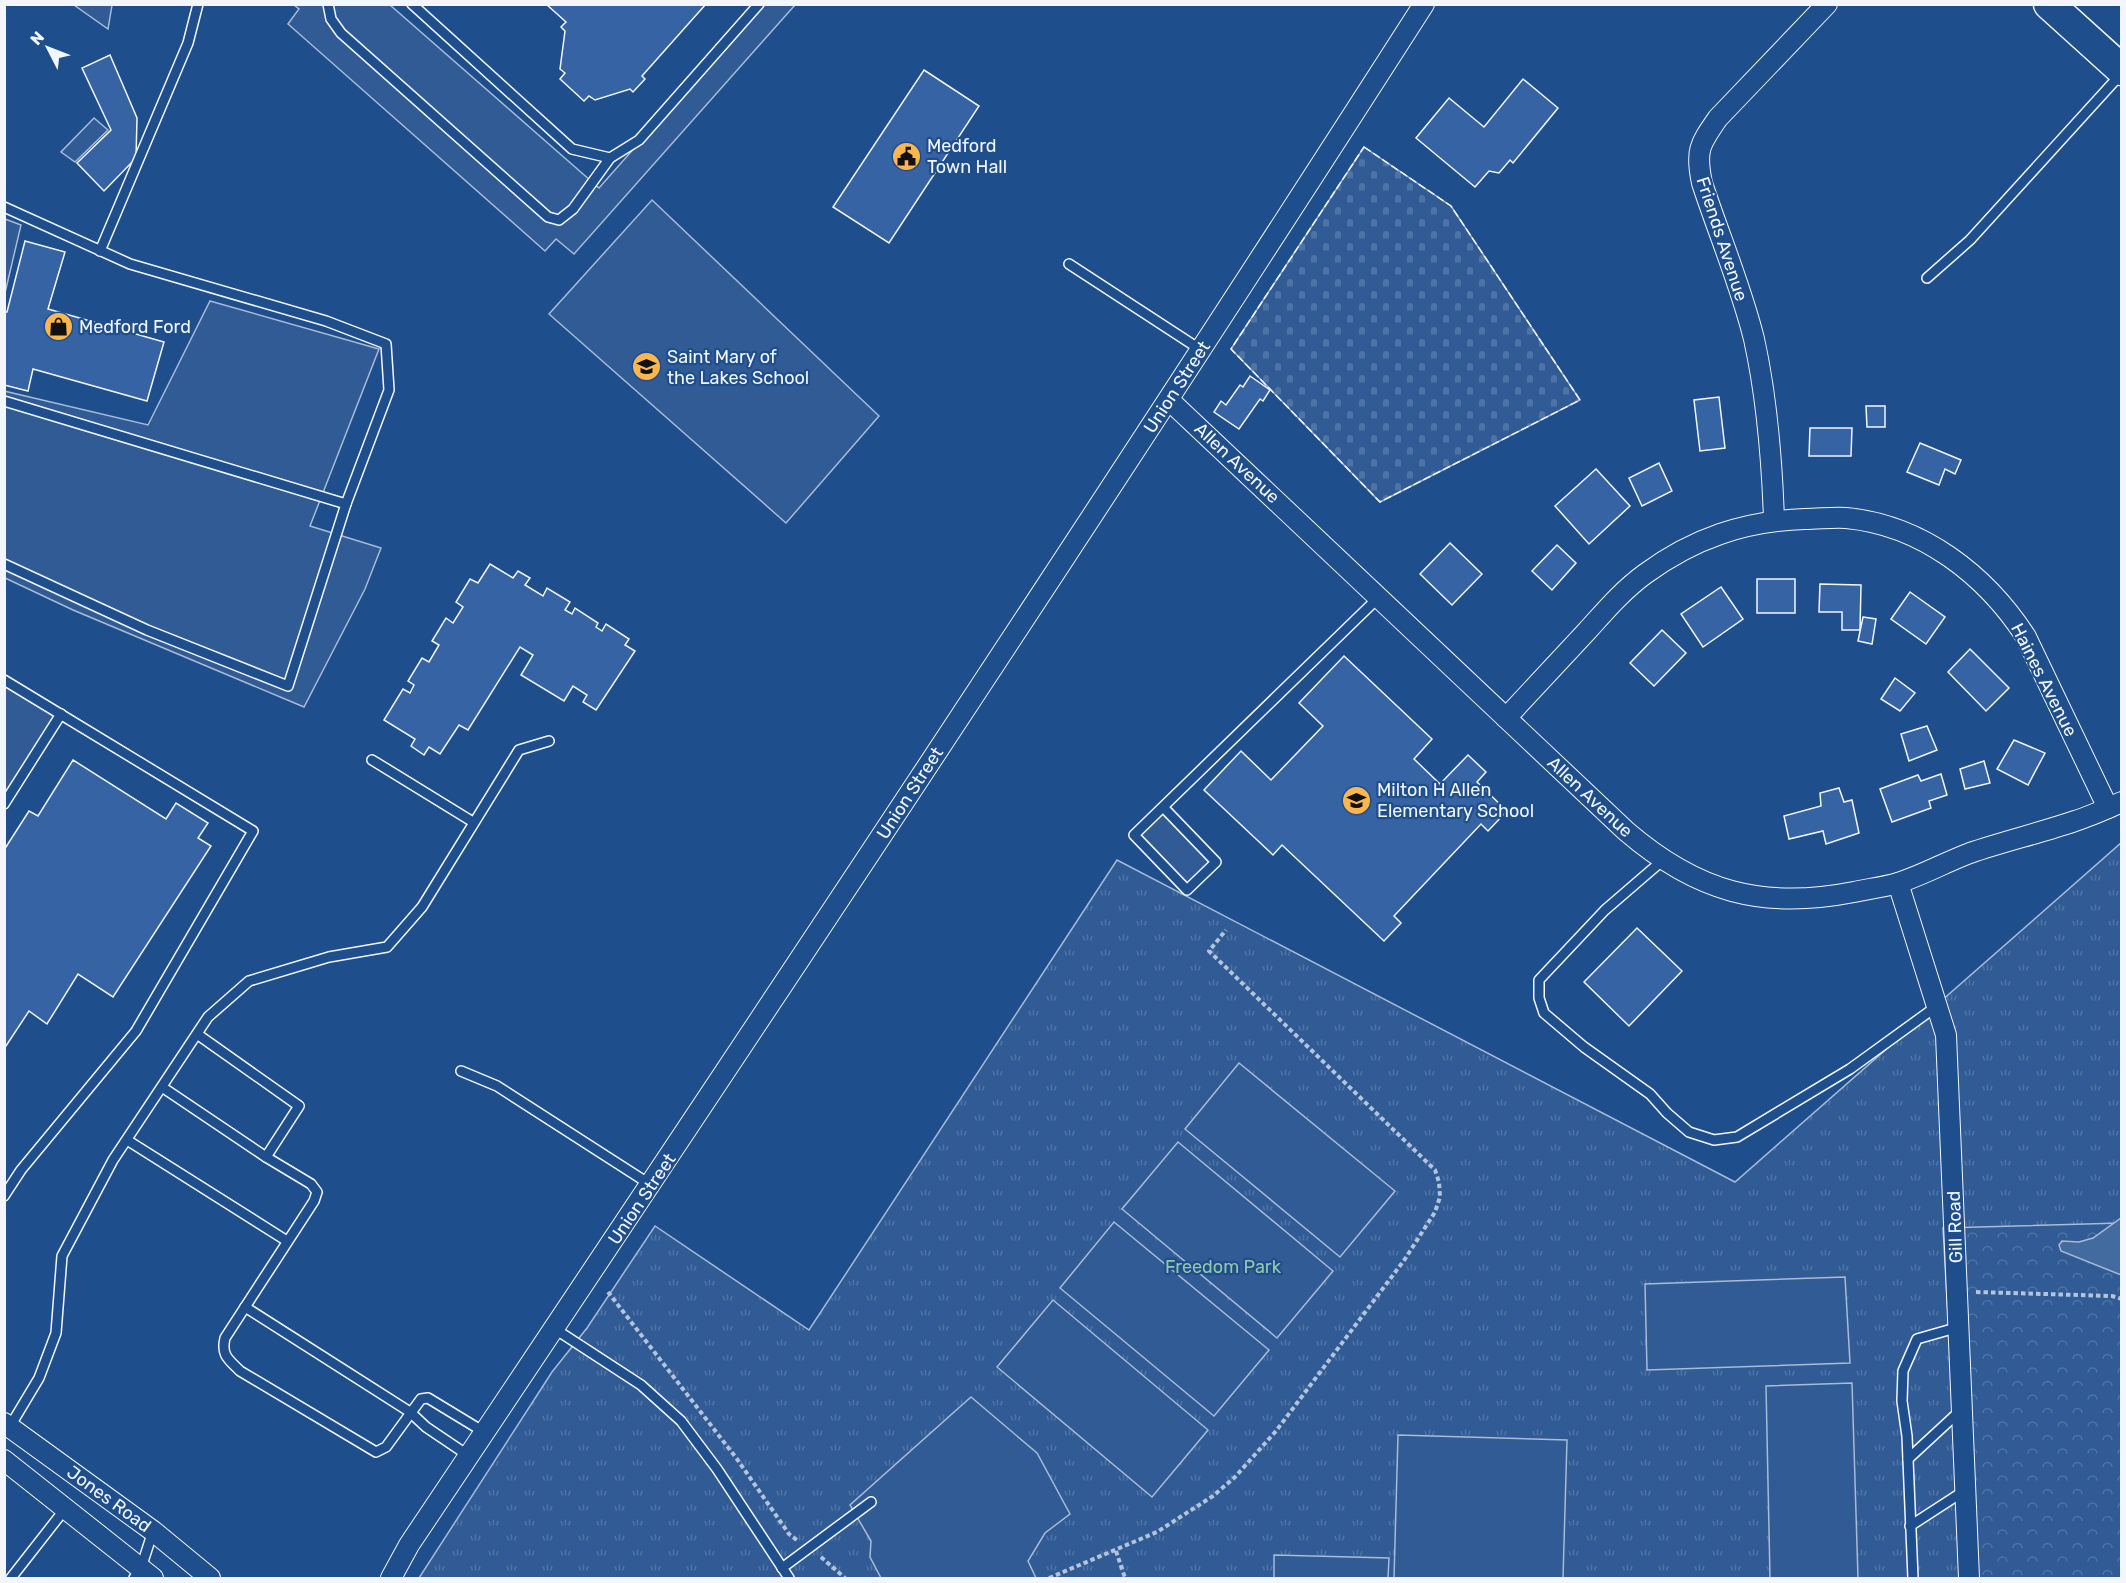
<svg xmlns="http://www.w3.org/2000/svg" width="2126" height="1583" font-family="Rubik,sans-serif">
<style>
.grass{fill:url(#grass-tufts);stroke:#a8bbd7;stroke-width:1.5}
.forest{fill:url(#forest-crowns);stroke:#a8bbd7;stroke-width:1.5}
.cemetery{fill:url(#cemetery-stones);stroke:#a8bbd7;stroke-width:1.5}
.built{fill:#305b95;stroke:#a8bbd7;stroke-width:1.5}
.water{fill:#446ba0;stroke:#a8bbd7;stroke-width:1.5}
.building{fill:#3563a3;stroke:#f2f6ff;stroke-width:1.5}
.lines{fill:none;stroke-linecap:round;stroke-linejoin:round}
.lane-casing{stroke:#f2f6ff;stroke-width:12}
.street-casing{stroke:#f2f6ff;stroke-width:22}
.primary-casing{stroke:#f2f6ff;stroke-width:33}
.path{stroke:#b3c4dc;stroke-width:4;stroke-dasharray:4.5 3;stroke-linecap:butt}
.lane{stroke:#1f4e8c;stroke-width:9}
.street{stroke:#1f4e8c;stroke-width:20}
.primary{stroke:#1f4e8c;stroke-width:30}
.fence{stroke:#f2f6ff;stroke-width:1.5;stroke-dasharray:8 3;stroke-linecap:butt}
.labels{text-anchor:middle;stroke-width:4.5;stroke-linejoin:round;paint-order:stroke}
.poi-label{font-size:18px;fill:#f2f6ff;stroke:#1f4e8c;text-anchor:start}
.street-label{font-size:18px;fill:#f2f6ff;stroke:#1f4e8c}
.park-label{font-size:18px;fill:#97c8a6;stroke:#1f4e8c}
</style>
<defs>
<pattern id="grass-tufts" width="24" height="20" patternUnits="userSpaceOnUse" patternTransform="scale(1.5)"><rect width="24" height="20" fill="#305b95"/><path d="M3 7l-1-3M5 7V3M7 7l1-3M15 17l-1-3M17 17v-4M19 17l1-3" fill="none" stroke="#4e73a5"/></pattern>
<pattern id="forest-crowns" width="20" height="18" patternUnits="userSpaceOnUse" patternTransform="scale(1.5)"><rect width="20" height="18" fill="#305b95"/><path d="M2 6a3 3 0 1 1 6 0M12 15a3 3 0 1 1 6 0" fill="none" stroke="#4e73a5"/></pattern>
<pattern id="cemetery-stones" width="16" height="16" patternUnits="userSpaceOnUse" patternTransform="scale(1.5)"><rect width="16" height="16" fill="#305b95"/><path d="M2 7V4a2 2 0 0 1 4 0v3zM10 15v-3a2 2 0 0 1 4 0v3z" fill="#4e73a5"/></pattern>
</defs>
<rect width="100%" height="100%" fill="#1f4e8c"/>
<path class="grass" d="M 2121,843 L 2121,1578 L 419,1578 L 552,1372 L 587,1328 L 655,1226 L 809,1330 L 1117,860 L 1735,1182 Z"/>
<path class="forest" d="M 2121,1223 L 2121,1578 L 1963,1578 L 1943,1228 Z"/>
<path class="cemetery" d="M 1364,147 L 1451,206 L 1580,400 L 1380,502 L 1231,349 Z"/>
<g class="built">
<path d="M 74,5 L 112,5 L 108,29 Z"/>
<path d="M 294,5 L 390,5 L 599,188 L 761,5 L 795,5 L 574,254 L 556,239 L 545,251 L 288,24 L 299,9 Z"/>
<path d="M 94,118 L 108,130 L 75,162 L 61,152 Z"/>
<path d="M 652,200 L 879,416 L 786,523 L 549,314 Z"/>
<path d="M 5,219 L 21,225 L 5,293 Z"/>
<path d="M 210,301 L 379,349 L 310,526 L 381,548 L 365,589 L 304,707 L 73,610 L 5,578 L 4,391 L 148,425 Z"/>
<path d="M 5,680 L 61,714 L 5,804 Z"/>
<path d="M 1163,807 L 1216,862 L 1187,890 L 1134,835 Z"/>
<path d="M 1239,1063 L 1395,1191 L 1340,1257 L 1185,1129 Z"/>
<path d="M 1178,1142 L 1333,1271 L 1277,1338 L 1122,1209 Z"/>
<path d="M 1114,1222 L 1269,1350 L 1214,1416 L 1060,1288 Z"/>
<path d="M 1845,1277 L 1850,1363 L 1647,1370 L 1645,1284 Z"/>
<path d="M 1053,1300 L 1208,1430 L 1152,1497 L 997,1367 Z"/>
<path d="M 1852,1383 L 1858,1578 L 1770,1578 L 1766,1386 Z"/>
<path d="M 971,1397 L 1037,1453 L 1070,1514 L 1045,1533 L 1028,1561 L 1036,1578 L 881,1578 L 870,1557 L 871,1541 L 850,1505 Z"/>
<path d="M 1398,1435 L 1567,1440 L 1563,1578 L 1394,1578 Z"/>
<path d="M 1274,1555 L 1389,1558 L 1388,1578 L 1274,1578 Z"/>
</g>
<path class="water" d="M 2121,1218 L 2121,1275 L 2061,1251 L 2059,1245 L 2062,1241 L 2079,1242 L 2093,1238 Z"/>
<g class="building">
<path d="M 546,4 L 706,4 L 642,76 L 645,79 L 633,92 L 630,89 L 595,100 L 589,96 L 584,101 L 560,79 L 565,73 L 560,69 L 565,31 L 561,27 L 566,22 Z"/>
<path d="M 110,55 L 137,118 L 136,158 L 104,191 L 77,163 L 111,130 L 82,68 Z"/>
<path d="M 924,70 L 979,106 L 889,243 L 833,207 Z"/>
<path d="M 1523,79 L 1558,108 L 1513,163 L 1510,160 L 1499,173 L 1489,171 L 1475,187 L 1416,138 L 1449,98 L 1484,127 Z"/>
<path d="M 25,241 L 65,252 L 48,309 L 164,342 L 147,401 L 33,369 L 28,391 L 4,385 L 4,312 L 7,312 Z"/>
<path d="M 1250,376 L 1270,390 L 1263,401 L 1260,399 L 1239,429 L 1214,412 L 1221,401 L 1226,405 L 1240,385 L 1243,387 Z"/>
<path d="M 1719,397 L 1725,448 L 1700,451 L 1694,400 Z"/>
<path d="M 1866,406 L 1885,406 L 1885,427 L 1867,427 Z"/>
<path d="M 1810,428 L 1852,428 L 1851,456 L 1809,456 Z"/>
<path d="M 1920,443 L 1961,460 L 1955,474 L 1945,469 L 1939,485 L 1907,472 Z"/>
<path d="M 1659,463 L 1672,491 L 1642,506 L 1629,478 Z"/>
<path d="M 1596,469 L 1630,506 L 1589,544 L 1555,506 Z"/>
<path d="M 1450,543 L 1482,574 L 1452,605 L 1420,574 Z"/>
<path d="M 1557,545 L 1576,563 L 1552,590 L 1532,571 Z"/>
<path d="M 490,564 L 513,578 L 518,571 L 530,578 L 525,585 L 543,596 L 547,588 L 570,602 L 565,610 L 572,614 L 575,608 L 598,623 L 596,627 L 602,631 L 606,624 L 629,639 L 625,645 L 635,651 L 596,710 L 583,702 L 587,695 L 573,686 L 564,701 L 521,675 L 533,655 L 520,647 L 468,730 L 459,725 L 440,754 L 429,747 L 424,755 L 411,746 L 415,739 L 384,720 L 403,689 L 410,693 L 414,685 L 408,681 L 422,658 L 429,662 L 439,645 L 432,641 L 446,618 L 453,623 L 463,607 L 456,602 L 470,579 L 478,583 Z"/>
<rect x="1757" y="579" width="38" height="34"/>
<path d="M 1820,584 L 1861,585 L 1860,630 L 1842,630 L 1842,612 L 1819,612 Z"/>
<path d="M 1721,587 L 1743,619 L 1703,647 L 1681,614 Z"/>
<path d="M 1910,592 L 1945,617 L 1926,644 L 1891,619 Z"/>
<path d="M 1863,617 L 1876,619 L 1872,644 L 1858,641 Z"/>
<path d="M 1662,630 L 1686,653 L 1654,686 L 1630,663 Z"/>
<path d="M 1970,649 L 2009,688 L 1986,711 L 1948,672 Z"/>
<path d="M 1344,656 L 1432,739 L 1414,759 L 1440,784 L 1468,755 L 1486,772 L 1477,782 L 1507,811 L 1488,831 L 1481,824 L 1394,916 L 1401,923 L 1384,941 L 1282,845 L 1273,855 L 1204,790 L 1241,751 L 1271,780 L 1323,726 L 1299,703 Z"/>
<path d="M 1895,678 L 1915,693 L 1900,711 L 1881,699 Z"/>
<path d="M 1927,726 L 1937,750 L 1909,761 L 1901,734 Z"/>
<path d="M 2014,740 L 2045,753 L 2028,785 L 1997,769 Z"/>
<path d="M 73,760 L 166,819 L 176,803 L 208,823 L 198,838 L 211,846 L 113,997 L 78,974 L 47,1024 L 29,1011 L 4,1049 L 4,850 L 29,811 L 38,816 Z"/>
<path d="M 1984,761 L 1990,783 L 1965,789 L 1960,769 Z"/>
<path d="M 1941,774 L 1947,795 L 1929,801 L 1931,808 L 1892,822 L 1880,789 L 1918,775 L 1921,781 Z"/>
<path d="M 1839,788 L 1844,802 L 1852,800 L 1859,833 L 1826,844 L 1823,831 L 1789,839 L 1784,816 L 1821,806 L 1820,793 Z"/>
<path d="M 1637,928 L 1682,971 L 1629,1026 L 1584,982 Z"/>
</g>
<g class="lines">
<defs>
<g id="lane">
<path d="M 328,4 L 331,19 L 341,33 L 548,217 L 559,220 L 573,209 L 610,158"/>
<path d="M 412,4 L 572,149 L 610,158 L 639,140 L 759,4"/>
<path d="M 4,207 L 130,264 L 326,321 L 386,344 L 389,390 L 346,504 L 4,401"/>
<path d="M 100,251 L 188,43 L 198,4"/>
<path d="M 1069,264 L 1201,350"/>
<path d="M 1927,278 L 1970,240 L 2120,75"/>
<path d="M 4,564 L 147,630 L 288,686 L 346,504"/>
<path d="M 4,680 L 253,831 L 136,1031 L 21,1170 L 4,1196"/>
<path d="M 372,760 L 473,822"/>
<path d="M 4,804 L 61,714"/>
<path d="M 1163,807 L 1216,862 L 1187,890 L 1134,835 L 1379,597"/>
<path d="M 1663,860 L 1605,910 L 1539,980 L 1539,998 L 1544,1013 L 1584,1047 L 1650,1094 L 1667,1113 L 1689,1132 L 1714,1140 L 1737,1137 L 1850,1069 L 1937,1006"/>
<path d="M 197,1034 L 299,1106 L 266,1157"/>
<path d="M 461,1071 L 497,1086 L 651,1185"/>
<path d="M 162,1087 L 266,1157 L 311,1184 L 317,1192 L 314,1201 L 225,1338 C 221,1355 228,1359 240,1371 L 376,1452 L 386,1447 L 421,1399 L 428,1398 L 484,1432"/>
<path d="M 127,1140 L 287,1241"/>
<path d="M 245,1307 L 410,1412 L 426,1427 L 469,1456"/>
<path d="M 555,1329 L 641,1385 L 681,1421 L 717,1469 L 789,1578"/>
<path d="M 9,1428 L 39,1378 L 56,1333 L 62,1256 L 113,1160 L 208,1017 L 249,981 L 329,957 L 387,947 L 422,907 L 519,750 L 549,741"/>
<path d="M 1908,1459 L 1961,1410"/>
<path d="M 1910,1526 L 1964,1491"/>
<path d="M 782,1568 L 871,1502"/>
<path d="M 11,1578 L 65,1509"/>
<path d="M 134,1578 L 141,1568 L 153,1531"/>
<path d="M 1913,1578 L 1907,1436 L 1902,1401 L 1903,1371 L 1917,1339 L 1959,1327"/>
</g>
<g id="street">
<path d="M 1169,400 L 1626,831 C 1697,892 1762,910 1854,892 C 1868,889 1884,887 1898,883 C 1923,875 1946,862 1970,853 C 2005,841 2040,833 2075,821 C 2091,816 2106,809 2122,802"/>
<path d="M 1774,520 C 1772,460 1767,398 1754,339 C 1741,286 1719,235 1702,183 C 1695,150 1700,144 1718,118 L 1827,4"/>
<path d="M 1506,718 C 1533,689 1560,660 1587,631 C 1605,611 1623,590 1645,574 C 1694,538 1745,521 1805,519 C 1819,519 1833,517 1846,518 C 1922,525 1986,575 2026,637 L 2108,808"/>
<path d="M 1898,883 L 1946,1035 L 1969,1578"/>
<path d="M 4,1423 L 153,1531 L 210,1578"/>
<path d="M 4,1460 L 153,1578"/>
<path d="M 391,1578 L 409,1545 C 751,1034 1092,522 1424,4"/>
</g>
<path id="primary" d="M 2049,4 L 2122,70"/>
</defs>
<use href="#lane" class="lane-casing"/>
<use href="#street" class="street-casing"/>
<use href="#primary" class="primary-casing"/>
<g class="path">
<path d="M 608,1292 L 737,1459 L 789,1534 L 798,1541"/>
<path d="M 1976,1292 L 2112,1296 L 2122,1299"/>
<path d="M 1116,1551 L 1125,1578"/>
<path d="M 821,1557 L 845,1578"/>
<path d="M 1049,1578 L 1157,1532 L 1213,1496 L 1235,1477 L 1276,1431 L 1405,1259 L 1435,1212 L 1440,1197 L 1439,1182 L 1435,1170 L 1209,951 L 1226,930"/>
</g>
<use href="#lane" class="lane"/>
<use href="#street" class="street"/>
<use href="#primary" class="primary"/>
<path class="fence" d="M 1364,147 L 1451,206 L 1580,400 L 1380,502 L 1231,349 Z"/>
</g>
<defs>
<symbol id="civic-disc" viewBox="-11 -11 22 22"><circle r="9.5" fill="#ffb74d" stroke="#1f4e8c"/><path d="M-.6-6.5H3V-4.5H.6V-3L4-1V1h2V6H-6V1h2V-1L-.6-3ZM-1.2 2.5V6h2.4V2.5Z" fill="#111"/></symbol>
<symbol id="shop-disc" viewBox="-11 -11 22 22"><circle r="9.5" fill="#ffb74d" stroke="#1f4e8c"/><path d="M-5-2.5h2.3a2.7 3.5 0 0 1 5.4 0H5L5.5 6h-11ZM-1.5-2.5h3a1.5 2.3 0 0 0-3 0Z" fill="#111"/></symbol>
<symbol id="school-disc" viewBox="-11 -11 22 22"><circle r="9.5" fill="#ffb74d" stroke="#1f4e8c"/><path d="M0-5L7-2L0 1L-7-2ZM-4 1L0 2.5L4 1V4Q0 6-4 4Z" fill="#111"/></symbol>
</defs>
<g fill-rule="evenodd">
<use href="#civic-disc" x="890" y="140" width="33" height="33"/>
<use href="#shop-disc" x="42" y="310" width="33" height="33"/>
<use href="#school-disc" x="630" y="350" width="33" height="33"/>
<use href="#school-disc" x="1340" y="784" width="33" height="33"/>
</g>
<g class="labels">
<g class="poi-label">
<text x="927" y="152">Medford<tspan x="927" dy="21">Town Hall</tspan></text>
<text x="79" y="333">Medford Ford</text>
<text x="667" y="363">Saint Mary of<tspan x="667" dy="21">the Lakes School</tspan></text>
<text x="1377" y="796">Milton H Allen<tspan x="1377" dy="21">Elementary School</tspan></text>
</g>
<g class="street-label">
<text transform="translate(1722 239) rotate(72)" y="6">Friends Avenue</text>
<text transform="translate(1177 387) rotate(-57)" y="6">Union Street</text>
<text transform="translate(1237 463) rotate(43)" y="6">Allen Avenue</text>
<text transform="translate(2044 680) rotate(63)" y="6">Haines Avenue</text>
<text transform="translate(910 793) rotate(-57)" y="6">Union Street</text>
<text transform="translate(1590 797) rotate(43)" y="6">Allen Avenue</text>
<text transform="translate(642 1199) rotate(-56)" y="6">Union Street</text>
<text transform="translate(1955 1227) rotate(-92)" y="6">Gill Road</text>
<text transform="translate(109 1499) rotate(36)" y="6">Jones Road</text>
</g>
<g class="park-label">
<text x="1223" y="1273">Freedom Park</text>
</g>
</g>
<rect width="2126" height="1583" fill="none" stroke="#f2f6ff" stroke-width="12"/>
<g transform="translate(48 48) rotate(312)" stroke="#1f4e8c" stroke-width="4.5" paint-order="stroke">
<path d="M0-4.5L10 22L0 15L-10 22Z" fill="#f2f6ff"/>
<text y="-9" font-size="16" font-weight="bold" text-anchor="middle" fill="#f2f6ff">N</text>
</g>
</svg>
